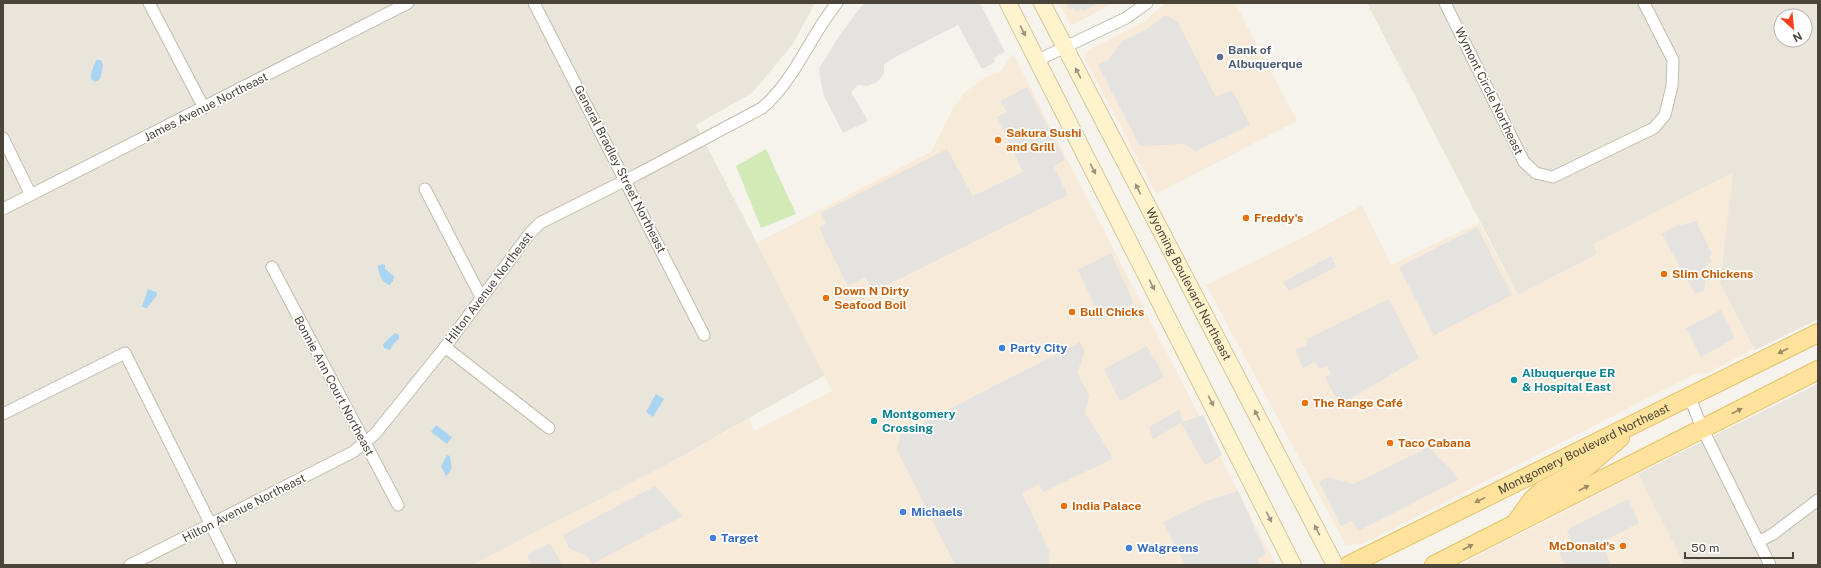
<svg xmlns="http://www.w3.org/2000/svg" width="1821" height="568" font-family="'Public Sans',sans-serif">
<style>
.residential{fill:#eae5da;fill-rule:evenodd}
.commercial{fill:#f7ead8}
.green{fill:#d2eab5}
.parking{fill:#e5e3e0}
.water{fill:#a9d4f2}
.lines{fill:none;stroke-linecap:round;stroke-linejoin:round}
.minor-casing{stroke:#c2bbae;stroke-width:13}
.secondary-casing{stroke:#d6c79b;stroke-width:18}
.primary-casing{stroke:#e6c16a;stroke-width:20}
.minor{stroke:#fff;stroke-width:11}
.secondary{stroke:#fff3cd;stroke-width:16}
.primary{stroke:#ffe39c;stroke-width:18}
.oneway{fill:#9c937c}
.oneway2{fill:#9c8c66}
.service-dot{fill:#5c6f8a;stroke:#fff;stroke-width:1.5}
.food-dot{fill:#e8710a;stroke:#fff;stroke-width:1.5}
.shop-dot{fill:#3f7fe0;stroke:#fff;stroke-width:1.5}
.culture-dot{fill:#0f9aa8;stroke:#fff;stroke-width:1.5}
.labels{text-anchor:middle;stroke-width:3.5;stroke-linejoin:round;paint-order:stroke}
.service-label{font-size:12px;font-weight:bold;fill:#4e5e75;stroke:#fff;text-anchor:start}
.street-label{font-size:12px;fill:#4b4439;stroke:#fff}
.food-label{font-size:12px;font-weight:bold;fill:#c56008;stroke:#fff;text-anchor:start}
.shop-label{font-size:12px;font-weight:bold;fill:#366cbe;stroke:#fff;text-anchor:start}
.culture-label{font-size:12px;font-weight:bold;fill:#0d838f;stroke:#fff;text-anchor:start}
</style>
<rect width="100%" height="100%" fill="#f6f3ec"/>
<g class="residential">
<path d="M 3,3 L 815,3 L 793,44 L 752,93 L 696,125 L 825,375 L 668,464 L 472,565 L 3,565 Z"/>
<path d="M 1367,3 L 1818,3 L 1818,319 L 1755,350 L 1720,284 L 1732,173 L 1594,244 L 1598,254 L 1518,295 ZM 1781,16 L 1805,16 L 1805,40 L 1781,40 Z"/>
<path d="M 1818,384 L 1818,565 L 1684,565 L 1638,474 Z"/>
</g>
<g class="commercial">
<path d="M 1059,3 L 1113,3 L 1071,26 Z"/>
<path d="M 1165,3 L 1235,3 L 1297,121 L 1156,194 L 1084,57 L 1087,51 L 1144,22 Z"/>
<path d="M 1013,54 L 1276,565 L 472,565 L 668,464 L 749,419 L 754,431 L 832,391 L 757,243 L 931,152 L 954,107 L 964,93 L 984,78 L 1000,72 Z"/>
<path d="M 1733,173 L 1720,284 L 1754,349 L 1707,373 L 1695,374 L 1363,544 L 1346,545 L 1206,285 L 1310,234 L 1362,205 L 1391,265 L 1479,223 L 1518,295 L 1597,254 L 1593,244 Z"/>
<path d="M 1638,474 L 1684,565 L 1460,565 Z"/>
</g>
<path class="green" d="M 766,149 L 796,214 L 761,228 L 736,166 Z"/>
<g class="parking">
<path d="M 864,3 L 980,3 L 1005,52 L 994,58 L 995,62 L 982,69 L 958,25 L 897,56 L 884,65 L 884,74 L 877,82 L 868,86 L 858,85 L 851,92 L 868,121 L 843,133 L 823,94 L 819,69 L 839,36 Z"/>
<path d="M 1066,3 L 1098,3 L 1084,11 L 1081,9 L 1076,12 L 1073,8 L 1069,9 Z"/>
<path d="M 1166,15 L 1178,23 L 1216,97 L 1232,90 L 1250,125 L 1196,151 L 1184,144 L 1140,146 L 1098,65 L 1108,60 L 1123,41 L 1147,29 Z"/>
<path d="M 1027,87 L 1065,160 L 1054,167 L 1068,195 L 873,292 L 866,277 L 848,286 L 819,228 L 826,223 L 821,213 L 947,149 L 973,196 L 1023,172 L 997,117 L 1007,112 L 1000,101 Z"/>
<path d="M 1696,221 L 1712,254 L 1709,256 L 1712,262 L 1707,264 L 1704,291 L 1695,294 L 1662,234 L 1674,227 Z"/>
<path d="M 1477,227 L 1512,295 L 1434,335 L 1399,267 Z"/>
<path d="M 1111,253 L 1134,303 L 1101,320 L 1078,270 Z"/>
<path d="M 1331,256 L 1336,267 L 1289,291 L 1283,282 Z"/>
<path d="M 1389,299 L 1419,358 L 1348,400 L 1343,411 L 1325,377 L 1331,374 L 1327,366 L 1319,369 L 1315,362 L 1303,368 L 1295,349 L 1306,346 L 1307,339 Z"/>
<path d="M 1721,310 L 1735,338 L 1701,357 L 1686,328 Z"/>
<path d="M 1080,342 L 1085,351 L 1077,373 L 1089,395 L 1085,413 L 1110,452 L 1112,459 L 1043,492 L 1038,484 L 1022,493 L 1049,550 L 1049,565 L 955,565 L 897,450 L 901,434 Z"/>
<path d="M 1147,346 L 1164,377 L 1120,401 L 1104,369 Z"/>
<path d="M 1179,410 L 1183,422 L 1203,415 L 1222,455 L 1205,465 L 1181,423 L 1153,439 L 1149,427 Z"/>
<path d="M 1431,446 L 1436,455 L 1452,470 L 1458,480 L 1358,531 L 1352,521 L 1341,526 L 1319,482 L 1328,477 L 1354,484 Z"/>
<path d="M 655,486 L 683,516 L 592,564 L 588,557 L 569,548 L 563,535 Z"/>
<path d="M 1238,491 L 1266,554 L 1258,559 L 1261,565 L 1185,565 L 1163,522 L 1206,501 Z"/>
<path d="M 1628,499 L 1639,523 L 1586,550 L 1595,552 L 1603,548 L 1611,565 L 1565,565 L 1558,550 L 1569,545 L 1571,540 L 1567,530 Z"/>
<path d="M 550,543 L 562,565 L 532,565 L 527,555 Z"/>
</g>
<g class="water">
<path d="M 96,60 L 101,60 L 103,65 L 100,79 L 95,82 L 91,79 C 91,69 94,67 96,60 Z"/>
<path d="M 382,264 L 385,265 L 385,269 L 394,276 L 393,281 L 390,285 C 382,284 378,273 378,266 Z"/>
<path d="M 148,289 L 156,292 L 157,295 L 147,308 L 144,308 L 142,306 Z"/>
<path d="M 395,333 L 399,335 L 399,339 L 393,344 L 390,350 L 384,348 L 383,344 Z"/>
<path d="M 656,394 L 664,399 L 653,417 L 646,412 Z"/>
<path d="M 436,425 L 452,437 L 447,444 L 431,432 Z"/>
<path d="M 447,455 L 450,456 C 450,464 455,470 446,476 L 441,466 Z"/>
</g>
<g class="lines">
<defs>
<g id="minor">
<path d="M 149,3 L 204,108"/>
<path d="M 534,3 L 704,335"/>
<path d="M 1445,3 L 1524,162 L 1536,173 L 1553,177 L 1654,128 L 1665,115 L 1672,86 L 1673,60 L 1644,3"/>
<path d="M 1038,60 L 1126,18 L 1147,3"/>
<path d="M 3,138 L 31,195"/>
<path d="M 425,189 L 481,297"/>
<path d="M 3,209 L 408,3"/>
<path d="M 272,267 L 398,505"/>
<path d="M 445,347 L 549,428"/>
<path d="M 1690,398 L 1702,428 L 1770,565"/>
<path d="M 3,414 L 125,353 L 231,565"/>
<path d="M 1758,542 L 1773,534 L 1818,500"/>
<path d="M 130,565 L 353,452 L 375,434 L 445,347 L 530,233 L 540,223 L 638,174 L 762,108 C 795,80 810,36 837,3"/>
</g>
<g id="secondary">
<path d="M 1008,3 L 1293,565"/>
<path id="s1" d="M 1042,3 L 1335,565"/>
</g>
<g id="primary">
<path d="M 1517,521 L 1532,500 L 1543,490 L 1585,468 L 1620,438"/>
<path id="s2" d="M 1349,565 L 1818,333"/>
<path d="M 1434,565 L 1818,370"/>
</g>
</defs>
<use href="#minor" class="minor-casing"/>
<use href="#secondary" class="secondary-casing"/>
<use href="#primary" class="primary-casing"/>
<use href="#minor" class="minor"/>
<use href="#secondary" class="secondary"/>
<use href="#primary" class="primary"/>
</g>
<defs><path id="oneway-solid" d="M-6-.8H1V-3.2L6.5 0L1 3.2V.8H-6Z"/></defs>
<g class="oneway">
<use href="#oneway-solid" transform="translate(1023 31) rotate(62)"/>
<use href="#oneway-solid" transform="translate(1078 73) rotate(-118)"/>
<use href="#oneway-solid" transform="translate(1093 169) rotate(63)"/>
<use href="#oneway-solid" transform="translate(1138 189) rotate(-117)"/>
<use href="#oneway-solid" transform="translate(1152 285) rotate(63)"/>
<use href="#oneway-solid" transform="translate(1211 401) rotate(63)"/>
<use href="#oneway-solid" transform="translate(1257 415) rotate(-118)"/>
<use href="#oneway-solid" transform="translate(1269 517) rotate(63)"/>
<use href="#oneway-solid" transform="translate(1317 530) rotate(-118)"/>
</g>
<g class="oneway2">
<use href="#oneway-solid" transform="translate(1783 351) rotate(153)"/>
<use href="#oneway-solid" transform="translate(1737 411) rotate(-27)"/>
<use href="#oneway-solid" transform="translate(1584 488) rotate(-27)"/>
<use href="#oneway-solid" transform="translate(1480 500) rotate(154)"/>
<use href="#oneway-solid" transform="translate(1468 547) rotate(-27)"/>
</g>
<circle class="service-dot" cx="1220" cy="57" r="4"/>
<g class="food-dot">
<circle cx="998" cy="140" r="4"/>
<circle cx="1246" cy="218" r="4"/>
<circle cx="1664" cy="274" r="4"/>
<circle cx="826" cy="298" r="4"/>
<circle cx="1072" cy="312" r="4"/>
<circle cx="1305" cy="403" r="4"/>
<circle cx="1390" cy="443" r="4"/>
<circle cx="1064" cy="506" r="4"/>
<circle cx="1623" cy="546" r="4"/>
</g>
<g class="shop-dot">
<circle cx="1002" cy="348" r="4"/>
<circle cx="903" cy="512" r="4"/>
<circle cx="713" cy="538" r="4"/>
<circle cx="1129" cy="548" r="4"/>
</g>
<g class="culture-dot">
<circle cx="1514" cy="380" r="4"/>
<circle cx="874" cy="421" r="4"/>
</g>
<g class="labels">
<g class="service-label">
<text x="1228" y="54">Bank of<tspan x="1228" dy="14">Albuquerque</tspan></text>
</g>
<g class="street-label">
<text transform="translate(1489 91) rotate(64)" y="4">Wymont Circle Northeast</text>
<text transform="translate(206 107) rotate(-27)" y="4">James Avenue Northeast</text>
<text transform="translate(620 169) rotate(63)" y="4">General Bradley Street Northeast</text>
<text dy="4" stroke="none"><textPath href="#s1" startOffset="317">Wyoming Boulevard Northeast</textPath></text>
<text transform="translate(489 288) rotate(-53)" y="4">Hilton Avenue Northeast</text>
<text transform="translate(334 386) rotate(62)" y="4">Bonnie Ann Court Northeast</text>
<text dy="4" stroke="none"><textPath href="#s2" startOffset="262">Montgomery Boulevard Northeast</textPath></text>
<text transform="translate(244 508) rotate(-27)" y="4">Hilton Avenue Northeast</text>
</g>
<g class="food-label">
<text x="1006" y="137">Sakura Sushi<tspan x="1006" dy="14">and Grill</tspan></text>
<text x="1254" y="222">Freddy's</text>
<text x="1672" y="278">Slim Chickens</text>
<text x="834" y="295">Down N Dirty<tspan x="834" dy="14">Seafood Boil</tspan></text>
<text x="1080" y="316">Bull Chicks</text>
<text x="1313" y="407">The Range Café</text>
<text x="1398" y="447">Taco Cabana</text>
<text x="1072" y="510">India Palace</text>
<text x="1615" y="550" text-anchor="end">McDonald's</text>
</g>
<g class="shop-label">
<text x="1010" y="352">Party City</text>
<text x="911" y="516">Michaels</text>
<text x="721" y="542">Target</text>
<text x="1137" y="552">Walgreens</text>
</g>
<g class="culture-label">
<text x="1522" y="377">Albuquerque ER<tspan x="1522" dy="14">&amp; Hospital East</tspan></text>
<text x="882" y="418">Montgomery<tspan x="882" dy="14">Crossing</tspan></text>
</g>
</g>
<rect width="1821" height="568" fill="none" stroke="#4b4439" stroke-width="8"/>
<g transform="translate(1793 28) rotate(153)"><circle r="19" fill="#ffffff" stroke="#b7b4b0"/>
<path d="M0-3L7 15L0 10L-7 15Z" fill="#fc3f1d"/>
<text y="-6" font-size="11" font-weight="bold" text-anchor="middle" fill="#4b4439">N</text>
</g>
<path d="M1685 552v6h108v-6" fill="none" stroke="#4b4439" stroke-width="2"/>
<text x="1691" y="552" font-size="12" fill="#4b4439" stroke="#ffffff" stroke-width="3" paint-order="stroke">50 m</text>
</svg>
